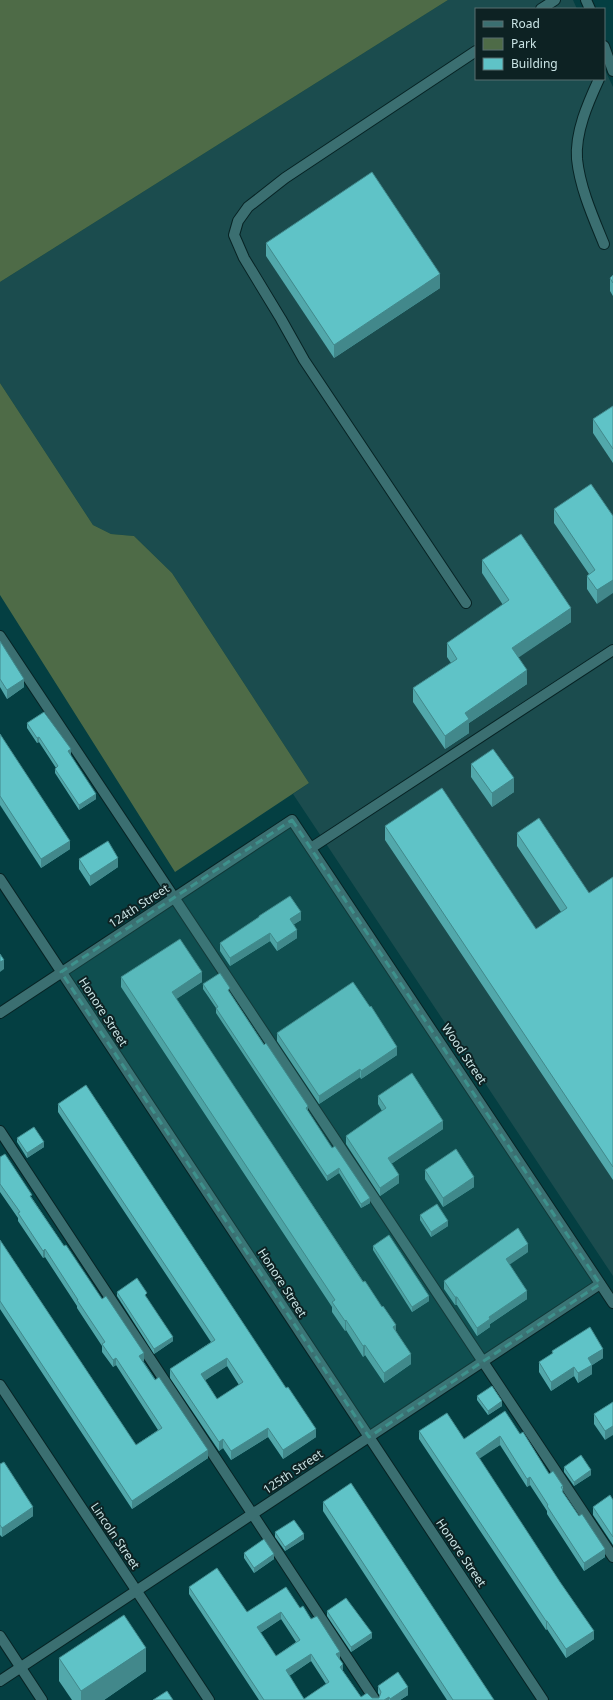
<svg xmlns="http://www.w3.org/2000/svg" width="613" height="1700" font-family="'Noto Sans',sans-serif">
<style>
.built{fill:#1b4c4e}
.green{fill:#4e6b47}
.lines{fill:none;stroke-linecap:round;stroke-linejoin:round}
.minor-casing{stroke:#072324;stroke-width:12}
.minor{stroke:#3b6f71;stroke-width:10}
.wall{fill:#52a8ab;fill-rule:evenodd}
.shaded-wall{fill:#42888b}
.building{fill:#5fc3c7;stroke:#42888b;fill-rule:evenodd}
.marked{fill:#3e918c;fill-opacity:0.2;stroke:#3e918c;stroke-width:3;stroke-dasharray:8 5;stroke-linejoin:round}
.labels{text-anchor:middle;stroke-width:4;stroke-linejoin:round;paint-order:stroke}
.street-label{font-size:12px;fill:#c9e3e4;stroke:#0d2223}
</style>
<rect width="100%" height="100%" fill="#043f42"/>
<path class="built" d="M 448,0 L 573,0 L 577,9 L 476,9 L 476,79 L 604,79 L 604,68 L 613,87 L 613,1276 L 293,794 L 309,783 L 172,573 L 134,536 L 111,534 L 93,525 L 0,383 L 0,282 Z"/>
<g class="green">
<path d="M 0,0 L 448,0 L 0,282 Z"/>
<path d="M 0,383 L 93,525 L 111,534 L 134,536 L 172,573 L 309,783 L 175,872 L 0,595 Z"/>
</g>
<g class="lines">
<defs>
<g id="minor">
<path d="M 586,0 L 590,9"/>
<path d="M 541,9 L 555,0"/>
<path d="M 604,46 L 613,71"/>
<path d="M 599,79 C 588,103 575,132 577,159 C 580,188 593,217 604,244"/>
<path d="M 466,603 L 304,360 L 281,319 L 244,258 L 234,235 L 238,221 L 248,207 L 285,178 L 476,51"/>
<path d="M 0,636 L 613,1557"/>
<path d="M 311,848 L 613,650"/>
<path d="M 0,879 L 543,1700"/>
<path d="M 0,1013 L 292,820 L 613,1303"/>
<path d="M 0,1131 L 375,1700"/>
<path d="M 0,1385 L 209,1700"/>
<path d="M 0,1636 L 42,1700"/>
<path d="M 0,1681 L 600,1284"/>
</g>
</defs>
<use href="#minor" class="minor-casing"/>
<use href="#minor" class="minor"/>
</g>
<g class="wall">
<path d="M 266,243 L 440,288 L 334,358 L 266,256 Z"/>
<path d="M 613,275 L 613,296 L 610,291 L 610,278 Z"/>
<path d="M 613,406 L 613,463 L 593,433 L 593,419 Z"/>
<path d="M 554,509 L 613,516 L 597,604 L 587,589 L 587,576 L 589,574 L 554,523 Z"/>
<path d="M 482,560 L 571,622 L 518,657 L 527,684 L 469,723 L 469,733 L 445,749 L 413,702 L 413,688 L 451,663 L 447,657 L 447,643 L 503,605 L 482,573 Z"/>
<path d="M 0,641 L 24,687 L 7,699 L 0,687 Z"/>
<path d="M 27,723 L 71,754 L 70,755 L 96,799 L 79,810 L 55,773 L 55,769 L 56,768 L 39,742 L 37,743 L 27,728 Z"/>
<path d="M 0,734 L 70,849 L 41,868 L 0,805 Z"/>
<path d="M 471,764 L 514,792 L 492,807 L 471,777 Z"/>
<path d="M 385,826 L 536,929 L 561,912 L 517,846 L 517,833 L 589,893 L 613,877 L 613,1180 L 385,840 Z"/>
<path d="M 79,859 L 118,867 L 90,886 L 79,869 Z"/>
<path d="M 259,916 L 301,920 L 294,924 L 297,938 L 277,951 L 270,941 L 230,966 L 220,951 L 220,943 L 259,918 Z"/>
<path d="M 121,977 L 202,982 L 176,999 L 396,1331 L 411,1364 L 384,1383 L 365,1355 L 363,1357 L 346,1330 L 345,1331 L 332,1312 L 332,1307 L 121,987 Z"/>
<path d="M 203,984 L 230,993 L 308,1111 L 332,1148 L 370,1203 L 361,1208 L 339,1173 L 327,1181 L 216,1013 L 216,1008 L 203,989 Z"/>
<path d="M 277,1033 L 397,1055 L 361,1079 L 360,1077 L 319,1104 L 277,1041 Z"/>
<path d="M 378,1096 L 443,1129 L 391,1164 L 399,1183 L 380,1196 L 346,1144 L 346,1136 L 382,1111 L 378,1104 Z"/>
<path d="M 58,1104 L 316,1437 L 283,1459 L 268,1437 L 231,1460 L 223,1448 L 219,1451 L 170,1378 L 170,1369 L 211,1342 L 58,1112 ZM 227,1366 L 239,1385 L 217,1399 L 205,1380 Z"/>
<path d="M 17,1138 L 44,1147 L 27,1158 L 17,1142 Z"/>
<path d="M 0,1157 L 32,1198 L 64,1246 L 144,1361 L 143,1361 L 208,1458 L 132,1509 L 0,1309 L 0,1240 L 136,1445 L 158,1430 L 116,1365 L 113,1367 L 102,1352 L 102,1346 L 77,1308 L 77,1306 L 45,1257 L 43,1258 L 18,1221 L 18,1218 L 0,1192 Z"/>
<path d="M 425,1170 L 474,1187 L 443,1207 L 425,1179 Z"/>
<path d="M 420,1215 L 448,1226 L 431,1237 L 420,1220 Z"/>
<path d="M 373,1246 L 429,1301 L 412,1312 L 373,1250 Z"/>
<path d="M 528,1252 L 509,1264 L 527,1299 L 490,1324 L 490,1327 L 477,1336 L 457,1305 L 455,1305 L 444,1289 L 444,1281 Z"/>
<path d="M 117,1292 L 147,1298 L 173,1341 L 154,1354 L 117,1296 Z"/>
<path d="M 552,1351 L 603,1358 L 592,1365 L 592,1374 L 578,1383 L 574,1376 L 551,1391 L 539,1372 L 539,1362 L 552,1354 Z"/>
<path d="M 477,1396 L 502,1406 L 488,1415 L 477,1400 Z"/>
<path d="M 613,1402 L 605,1440 L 594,1424 L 594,1414 Z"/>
<path d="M 419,1431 L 464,1439 L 520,1434 L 549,1474 L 563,1486 L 563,1493 L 605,1557 L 584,1571 L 547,1514 L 547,1511 L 530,1485 L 527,1487 L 500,1445 L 479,1458 L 594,1639 L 566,1658 L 547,1629 L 546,1630 L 419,1439 Z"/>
<path d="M 0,1464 L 33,1516 L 2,1537 L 0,1535 Z"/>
<path d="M 564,1467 L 591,1475 L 574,1486 L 564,1472 Z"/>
<path d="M 613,1500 L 613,1545 L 593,1515 L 593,1507 Z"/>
<path d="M 323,1502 L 494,1700 L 447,1700 L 323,1511 Z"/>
<path d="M 275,1532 L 304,1539 L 285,1551 L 275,1537 Z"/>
<path d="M 244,1553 L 274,1559 L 254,1573 L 244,1558 Z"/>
<path d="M 189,1587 L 247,1612 L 300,1608 L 311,1619 L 340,1659 L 340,1660 L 343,1671 L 361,1697 L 372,1698 L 379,1698 L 380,1696 L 378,1693 L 378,1686 L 408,1695 L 400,1700 L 259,1700 L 189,1594 ZM 281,1619 L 296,1642 L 276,1656 L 260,1633 ZM 311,1661 L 326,1684 L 304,1699 L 289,1676 Z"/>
<path d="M 327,1611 L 372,1638 L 351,1652 L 327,1616 Z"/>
<path d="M 59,1658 L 146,1671 L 104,1700 L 72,1700 L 59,1681 Z"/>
</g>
<g class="shaded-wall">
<path d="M 440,274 L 440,288 L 334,358 L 334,345 Z"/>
<path d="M 613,580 L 613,593 L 597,604 L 597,590 Z"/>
<path d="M 571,608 L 571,622 L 512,662 L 512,648 Z"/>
<path d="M 527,670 L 527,684 L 469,723 L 469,733 L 445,749 L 445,736 L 465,713 Z"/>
<path d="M 24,679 L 24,687 L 7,699 L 7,690 Z"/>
<path d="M 39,737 L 39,742 L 37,743 L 37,738 Z"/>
<path d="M 71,749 L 71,754 L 68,756 L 68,751 Z"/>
<path d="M 514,778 L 514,792 L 492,807 L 492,793 Z"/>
<path d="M 96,794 L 96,799 L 79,810 L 79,805 Z"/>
<path d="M 70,841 L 70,849 L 41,868 L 41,859 Z"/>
<path d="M 118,858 L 118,867 L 90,886 L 90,876 Z"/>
<path d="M 301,912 L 301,920 L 290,927 L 290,919 Z"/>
<path d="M 297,930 L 297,938 L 277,951 L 277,943 Z"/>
<path d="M 270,933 L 270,941 L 230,966 L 230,958 Z"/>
<path d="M 4,960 L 4,969 L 0,972 L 0,962 Z"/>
<path d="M 202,972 L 202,982 L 172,1002 L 172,992 Z"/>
<path d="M 397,1047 L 397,1055 L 361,1079 L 361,1071 Z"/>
<path d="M 360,1069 L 360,1077 L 319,1104 L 319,1096 Z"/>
<path d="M 308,1106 L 308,1111 L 306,1113 L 306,1108 Z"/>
<path d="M 443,1121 L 443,1129 L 388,1166 L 388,1158 Z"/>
<path d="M 44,1142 L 44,1147 L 27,1158 L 27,1153 Z"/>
<path d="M 339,1168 L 339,1173 L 327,1181 L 327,1176 Z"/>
<path d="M 399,1175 L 399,1183 L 380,1196 L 380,1188 Z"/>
<path d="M 474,1177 L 474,1187 L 443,1207 L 443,1198 Z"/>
<path d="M 370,1198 L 370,1203 L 361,1208 L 361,1204 Z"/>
<path d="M 448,1221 L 448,1226 L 431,1237 L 431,1232 Z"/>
<path d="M 528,1244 L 528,1252 L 506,1267 L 506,1259 Z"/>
<path d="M 45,1249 L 45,1257 L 43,1258 L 43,1251 Z"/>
<path d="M 527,1291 L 527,1299 L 490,1324 L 490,1327 L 477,1336 L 477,1328 L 489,1317 Z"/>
<path d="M 429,1296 L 429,1301 L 412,1312 L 412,1307 Z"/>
<rect x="455" y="1297" width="2" height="8"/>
<path d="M 346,1320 L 346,1330 L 345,1331 L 345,1321 Z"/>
<path d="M 396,1325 L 396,1335 L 393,1327 Z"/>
<path d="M 173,1337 L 173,1341 L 154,1354 L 154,1349 Z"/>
<path d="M 365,1345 L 365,1355 L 363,1357 L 363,1346 Z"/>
<path d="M 603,1349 L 603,1358 L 588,1368 L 588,1358 Z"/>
<path d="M 144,1353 L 144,1361 L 139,1364 L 139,1356 Z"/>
<path d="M 411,1354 L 411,1364 L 384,1383 L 384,1373 Z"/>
<path d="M 116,1358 L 116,1365 L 113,1367 L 113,1360 Z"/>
<path d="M 227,1358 L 227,1366 L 201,1383 L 201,1374 Z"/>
<path d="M 592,1365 L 592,1374 L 578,1383 L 578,1373 Z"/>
<path d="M 574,1367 L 574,1376 L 551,1391 L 551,1382 Z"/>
<path d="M 502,1401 L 502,1406 L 488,1415 L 488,1411 Z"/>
<path d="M 613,1426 L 613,1435 L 605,1440 L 605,1431 Z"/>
<path d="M 268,1428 L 268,1437 L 231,1460 L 231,1451 Z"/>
<path d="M 316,1429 L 316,1437 L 283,1459 L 283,1450 Z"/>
<path d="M 500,1436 L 500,1445 L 476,1461 L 476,1453 Z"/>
<path d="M 223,1439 L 223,1448 L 219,1451 L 219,1442 Z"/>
<path d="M 208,1450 L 208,1458 L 132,1509 L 132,1501 Z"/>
<path d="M 591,1470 L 591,1475 L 574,1486 L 574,1482 Z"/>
<path d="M 530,1477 L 530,1485 L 527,1487 L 527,1479 Z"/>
<path d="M 33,1507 L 33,1516 L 2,1537 L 2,1528 Z"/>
<path d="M 304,1534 L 304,1539 L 285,1551 L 285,1547 Z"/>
<path d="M 605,1549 L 605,1557 L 584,1571 L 584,1563 Z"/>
<path d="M 274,1554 L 274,1559 L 254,1573 L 254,1568 Z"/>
<path d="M 281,1612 L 281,1619 L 257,1635 L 257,1627 Z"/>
<path d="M 546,1621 L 547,1621 L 547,1629 L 546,1630 Z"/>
<path d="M 594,1631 L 594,1639 L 566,1658 L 566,1649 Z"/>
<path d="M 372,1633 L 372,1638 L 351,1652 L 351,1647 Z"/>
<path d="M 146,1648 L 146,1671 L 104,1700 L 81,1700 L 81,1691 Z"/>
<path d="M 340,1652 L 340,1659 L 336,1662 L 336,1654 Z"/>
<path d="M 311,1654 L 311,1661 L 286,1678 L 286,1670 Z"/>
<path d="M 343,1664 L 343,1672 L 340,1667 Z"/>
<path d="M 408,1687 L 408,1695 L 400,1700 L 390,1700 L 390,1699 Z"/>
<path d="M 389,1697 L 389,1700 L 384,1700 Z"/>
</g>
<g class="building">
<path d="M 372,172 L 440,274 L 334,345 L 266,243 Z"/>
<path d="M 613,275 L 613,283 L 610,278 Z"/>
<path d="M 613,406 L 613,449 L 593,419 Z"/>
<path d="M 591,484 L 613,516 L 613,580 L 597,590 L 587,576 L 595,570 L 554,509 Z"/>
<path d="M 521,534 L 571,608 L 512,648 L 527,670 L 465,713 L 469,719 L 445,736 L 413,688 L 457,659 L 447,643 L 509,600 L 482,560 Z"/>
<path d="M 0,641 L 24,679 L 7,690 L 0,679 Z"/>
<path d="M 44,712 L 71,749 L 68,751 L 96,794 L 79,805 L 55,769 L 58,766 L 39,737 L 37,738 L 27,723 Z"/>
<path d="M 0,734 L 70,841 L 41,859 L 0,796 Z"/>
<path d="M 493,749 L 514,778 L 492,793 L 471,764 Z"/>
<path d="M 442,788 L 536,929 L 567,908 L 517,833 L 539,818 L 589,893 L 613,877 L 613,1167 L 385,826 Z"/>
<path d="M 108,841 L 118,858 L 90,876 L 79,859 Z"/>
<path d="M 290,896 L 301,912 L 290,919 L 297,930 L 277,943 L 270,933 L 230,958 L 220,943 L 259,917 L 259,916 Z"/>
<path d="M 180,939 L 202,972 L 172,992 L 363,1282 L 365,1281 L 382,1307 L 383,1306 L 396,1325 L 393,1327 L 411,1354 L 384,1373 L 365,1345 L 363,1346 L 346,1320 L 345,1321 L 332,1302 L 335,1300 L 121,977 Z"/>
<path d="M 0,954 L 4,960 L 0,962 Z"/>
<path d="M 220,973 L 230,988 L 228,990 L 247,1019 L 264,1045 L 266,1043 L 308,1106 L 306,1108 L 332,1148 L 335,1146 L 370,1198 L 361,1204 L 339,1168 L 327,1176 L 216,1008 L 218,1007 L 203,984 Z"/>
<path d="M 353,982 L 370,1007 L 371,1006 L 397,1047 L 361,1071 L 360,1069 L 319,1096 L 277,1033 Z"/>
<path d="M 412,1073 L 443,1121 L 388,1158 L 399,1175 L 380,1188 L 346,1136 L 386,1108 L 378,1096 Z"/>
<path d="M 86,1085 L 286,1388 L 288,1387 L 316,1429 L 283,1450 L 268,1428 L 231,1451 L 223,1439 L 219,1442 L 170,1369 L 215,1340 L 58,1104 ZM 227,1358 L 243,1382 L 217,1399 L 201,1374 Z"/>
<path d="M 34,1127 L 44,1142 L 27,1153 L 17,1138 Z"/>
<path d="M 456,1149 L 474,1177 L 443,1198 L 425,1170 Z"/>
<path d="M 5,1154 L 32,1195 L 30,1196 L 64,1246 L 66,1245 L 102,1299 L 106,1296 L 144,1353 L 139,1356 L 155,1380 L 159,1377 L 208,1450 L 132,1501 L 0,1301 L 0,1240 L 136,1445 L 162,1428 L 116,1358 L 113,1360 L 102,1344 L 105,1342 L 77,1300 L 78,1300 L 45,1249 L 43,1251 L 18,1213 L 20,1212 L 0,1184 L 0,1157 Z"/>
<path d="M 437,1204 L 448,1221 L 431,1232 L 420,1215 Z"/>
<path d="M 518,1228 L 528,1244 L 506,1259 L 527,1291 L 489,1317 L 490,1319 L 477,1328 L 457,1297 L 455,1297 L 444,1281 Z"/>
<path d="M 389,1235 L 429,1296 L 412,1307 L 373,1246 Z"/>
<path d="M 137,1278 L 147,1293 L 145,1295 L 173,1337 L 154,1349 L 117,1292 Z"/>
<path d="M 590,1327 L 603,1349 L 588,1358 L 592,1365 L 578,1373 L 574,1367 L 551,1382 L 539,1362 L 553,1353 L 552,1351 Z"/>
<path d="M 492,1386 L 502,1401 L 488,1411 L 477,1396 Z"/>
<path d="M 613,1402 L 613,1426 L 605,1431 L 594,1414 Z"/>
<path d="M 505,1411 L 520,1434 L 523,1432 L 549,1474 L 553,1471 L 563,1486 L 561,1487 L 563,1490 L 562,1491 L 579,1516 L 582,1514 L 605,1549 L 584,1563 L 547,1506 L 548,1505 L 530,1477 L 527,1479 L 500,1436 L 476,1453 L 560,1582 L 594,1631 L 566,1649 L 547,1621 L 546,1621 L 419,1431 L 447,1413 L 464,1439 Z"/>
<path d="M 581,1455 L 591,1470 L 574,1482 L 564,1467 Z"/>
<path d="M 4,1462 L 33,1507 L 2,1528 L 0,1525 L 0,1464 Z"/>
<path d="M 351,1483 L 494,1700 L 453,1700 L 323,1502 Z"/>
<path d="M 610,1495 L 613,1500 L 613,1537 L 593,1507 Z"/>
<path d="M 294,1520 L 304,1534 L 285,1547 L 275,1532 Z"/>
<path d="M 264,1539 L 274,1554 L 254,1568 L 244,1553 Z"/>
<path d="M 217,1568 L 247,1612 L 286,1587 L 300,1608 L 303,1606 L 311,1619 L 317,1616 L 340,1652 L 336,1654 L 343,1664 L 340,1667 L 361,1697 L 367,1693 L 372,1698 L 379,1698 L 381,1692 L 378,1686 L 398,1672 L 408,1687 L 390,1699 L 389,1697 L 384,1700 L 264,1700 L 189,1587 ZM 281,1612 L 300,1640 L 276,1656 L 257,1627 ZM 311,1654 L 329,1682 L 304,1699 L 286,1670 Z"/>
<path d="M 346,1598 L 372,1633 L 351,1647 L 327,1611 Z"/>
<path d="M 124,1615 L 146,1648 L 81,1691 L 59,1658 Z"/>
<path d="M 167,1691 L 173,1700 L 153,1700 Z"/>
</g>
<path class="marked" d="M 292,820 L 600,1284 L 369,1437 L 61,972 Z"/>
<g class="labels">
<g class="street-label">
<text transform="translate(139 906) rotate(-33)" y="4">124th Street</text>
<text transform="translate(103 1012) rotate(57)" y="4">Honore Street</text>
<text transform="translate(464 1054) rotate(56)" y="4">Wood Street</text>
<text transform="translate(282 1283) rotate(57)" y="4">Honore Street</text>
<text transform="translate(293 1472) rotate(-34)" y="4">125th Street</text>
<text transform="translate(115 1536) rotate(56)" y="4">Lincoln Street</text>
<text transform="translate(461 1553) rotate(56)" y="4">Honore Street</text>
</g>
</g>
<rect x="475" y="8" width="130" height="72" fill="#0d2223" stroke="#586f70"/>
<rect x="483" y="21" width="20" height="6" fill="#3b6f71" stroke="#586f70"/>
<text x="511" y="28" font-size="12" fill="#c9e3e4">Road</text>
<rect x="483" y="38" width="20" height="12" fill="#4e6b47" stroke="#586f70"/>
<text x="511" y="48" font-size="12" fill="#c9e3e4">Park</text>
<rect x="483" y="58" width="20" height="12" fill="#5fc3c7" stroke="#586f70"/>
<text x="511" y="68" font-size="12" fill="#c9e3e4">Building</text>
</svg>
